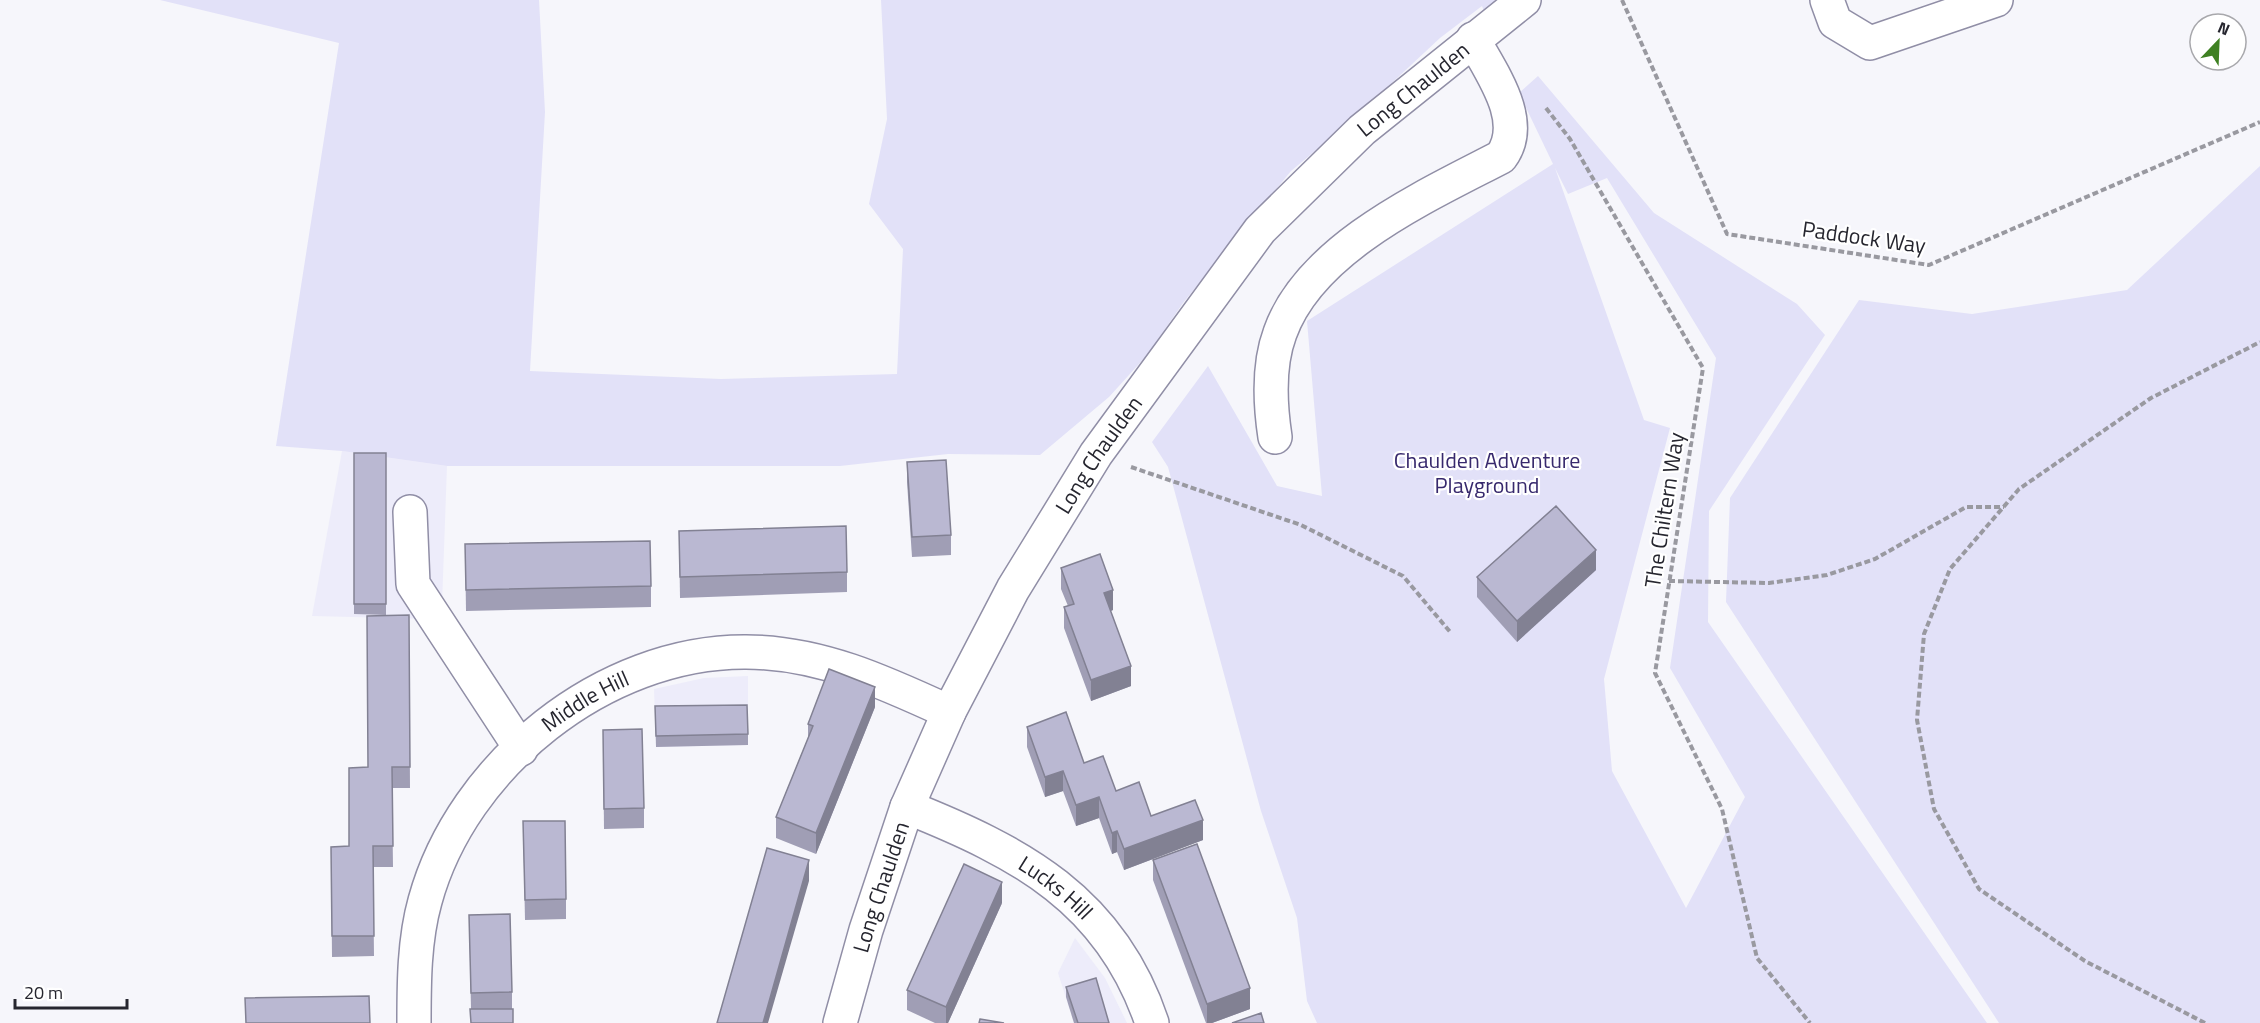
<svg xmlns="http://www.w3.org/2000/svg" width="2260" height="1023" font-family="'Titillium Web',sans-serif">
<style>
.built{fill:#edecfa}
.green{fill:#e2e1f8;fill-rule:evenodd}
.lines{fill:none;stroke-linecap:round;stroke-linejoin:round}
.minor-casing{stroke:#908ea6;stroke-width:36}
.path{stroke:#9999a0;stroke-width:4;stroke-dasharray:6 3;stroke-linecap:butt}
.minor{stroke:#fff;stroke-width:33}
.wall{fill:#a09eb5}
.shaded-wall{fill:#828193}
.building{fill:#bab8d2;stroke:#828193;stroke-width:1.5}
.labels{text-anchor:middle;stroke-width:4.5;stroke-linejoin:round;paint-order:stroke}
.street-label{font-size:22px;fill:#26262f;stroke:#fff}
.park-label{font-size:22px;fill:#37296d;stroke:#fff}
</style>
<rect width="100%" height="100%" fill="#f6f6fb"/>
<g class="built">
<path d="M 342,451 L 447,466 L 442,605 L 432,619 L 312,616 Z"/>
<path d="M 748,676 L 748,745 L 656,747 L 654,689 L 704,678 Z"/>
<path d="M 1075,938 L 1105,978 L 1127,1023 L 1074,1023 L 1058,973 Z"/>
</g>
<g class="green">
<path d="M 160,0 L 539,0 L 545,112 L 530,371 L 721,379 L 897,374 L 903,249 L 869,204 L 887,119 L 881,0 L 1501,0 L 1485,14 L 1482,6 L 1440,38 L 1350,122 L 1291,171 L 1183,303 L 1148,354 L 1109,397 L 1040,455 L 948,454 L 840,466 L 447,466 L 342,451 L 276,446 L 339,43 Z"/>
<path d="M 1538,76 L 1654,213 L 1797,304 L 1825,335 L 1709,511 L 1708,622 L 1987,1023 L 1317,1023 L 1307,1001 L 1297,918 L 1261,811 L 1168,467 L 1152,442 L 1208,366 L 1277,486 L 1322,496 L 1307,321 L 1553,164 L 1519,93 ZM 1555,168 L 1568,194 L 1607,178 L 1716,358 L 1670,668 L 1745,797 L 1686,908 L 1612,771 L 1604,679 L 1670,428 L 1644,420 Z"/>
<path d="M 2260,166 L 2260,1023 L 1999,1023 L 1726,602 L 1730,498 L 1859,300 L 1972,314 L 2127,290 Z"/>
</g>
<g class="lines">
<defs>
<g id="minor">
<path d="M 1827,0 L 1835,22 L 1870,43 L 1996,0"/>
<path d="M 1275,437 C 1270,404 1268,365 1280,333 C 1310,248 1426,196 1501,157 C 1528,121 1490,71 1473,39"/>
<path d="M 410,512 L 413,584 L 521,749"/>
<path id="s1" d="M 907,807 C 1020,852 1111,900 1152,1023"/>
<path id="s2" d="M 414,1023 C 414,984 414,940 425,901 C 462,765 604,651 746,652 C 819,652 884,682 949,712"/>
<path id="s3" d="M 840,1023 L 866,930 L 907,807 L 949,712 L 1013,589 L 1096,454 L 1260,230 L 1362,130 L 1524,0"/>
</g>
</defs>
<use href="#minor" class="minor-casing"/>
<g class="path">
<path d="M 1622,0 L 1727,234 L 1929,265 L 2260,122"/>
<path d="M 1546,108 L 1570,139 L 1703,368 L 1655,673 L 1722,809 L 1757,958 L 1810,1023"/>
<path d="M 1131,467 L 1301,525 L 1403,576 L 1451,633"/>
<path d="M 1669,581 L 1769,583 L 1827,575 L 1875,559 L 1966,507 L 2004,507"/>
<path d="M 2205,1023 L 2085,961 L 1979,889 L 1934,809 L 1917,720 L 1924,634 L 1950,569 L 2019,489 L 2151,398 L 2260,342"/>
</g>
<use href="#minor" class="minor"/>
</g>
<g class="wall">
<path d="M 354,453 L 386,453 L 386,615 L 354,614 Z"/>
<path d="M 907,462 L 951,535 L 951,555 L 912,557 L 907,482 Z"/>
<path d="M 679,531 L 847,572 L 847,592 L 680,598 Z"/>
<path d="M 465,544 L 651,586 L 651,607 L 466,611 Z"/>
<path d="M 1061,568 L 1113,610 L 1110,611 L 1131,686 L 1091,701 L 1064,628 L 1064,607 L 1068,606 L 1061,589 Z"/>
<path d="M 1596,570 L 1517,642 L 1477,597 L 1477,577 Z"/>
<path d="M 409,615 L 410,788 L 392,788 L 393,867 L 373,867 L 374,956 L 332,957 L 331,847 L 349,846 L 368,767 Z"/>
<path d="M 655,706 L 748,734 L 748,745 L 656,747 Z"/>
<path d="M 875,707 L 816,854 L 776,838 L 776,817 L 808,738 L 808,724 Z"/>
<path d="M 1027,727 L 1084,763 L 1116,791 L 1151,816 L 1203,840 L 1124,870 L 1117,852 L 1112,854 L 1099,818 L 1076,826 L 1063,791 L 1045,797 L 1027,747 Z"/>
<path d="M 603,730 L 644,808 L 644,828 L 604,829 Z"/>
<path d="M 523,821 L 566,899 L 566,919 L 525,920 Z"/>
<path d="M 1153,860 L 1250,1009 L 1212,1023 L 1206,1023 L 1153,880 Z"/>
<path d="M 1002,903 L 948,1023 L 935,1023 L 907,1010 L 907,990 Z"/>
<path d="M 469,915 L 512,992 L 512,1009 L 471,1009 Z"/>
<path d="M 1066,987 L 1109,1023 L 1074,1023 L 1066,997 Z"/>
</g>
<g class="shaded-wall">
<path d="M 1596,550 L 1596,570 L 1517,642 L 1517,621 Z"/>
<path d="M 1113,590 L 1113,610 L 1104,614 L 1104,593 Z"/>
<path d="M 1131,666 L 1131,686 L 1091,701 L 1091,680 Z"/>
<path d="M 875,687 L 875,707 L 816,854 L 816,833 Z"/>
<path d="M 1063,771 L 1063,791 L 1045,797 L 1045,777 Z"/>
<path d="M 1099,797 L 1099,818 L 1076,826 L 1076,805 Z"/>
<path d="M 1203,820 L 1203,840 L 1124,870 L 1124,849 Z"/>
<path d="M 1117,831 L 1117,852 L 1112,854 L 1112,833 Z"/>
<path d="M 809,860 L 809,881 L 768,1023 L 763,1023 Z"/>
<path d="M 1002,882 L 1002,903 L 948,1023 L 946,1023 L 946,1007 Z"/>
<path d="M 1250,988 L 1250,1009 L 1212,1023 L 1207,1023 L 1207,1004 Z"/>
</g>
<g class="building">
<rect x="354" y="453" width="32" height="151"/>
<path d="M 946,460 L 951,535 L 912,537 L 907,462 Z"/>
<path d="M 1556,506 L 1596,550 L 1517,621 L 1477,577 Z"/>
<path d="M 846,526 L 847,572 L 680,577 L 679,531 Z"/>
<path d="M 650,541 L 651,586 L 466,590 L 465,544 Z"/>
<path d="M 1100,554 L 1113,590 L 1104,593 L 1131,666 L 1091,680 L 1064,607 L 1074,604 L 1061,568 Z"/>
<path d="M 409,615 L 410,767 L 392,767 L 393,846 L 373,846 L 374,936 L 332,936 L 331,847 L 349,846 L 349,768 L 368,767 L 367,616 Z"/>
<path d="M 829,669 L 875,687 L 816,833 L 776,817 L 813,726 L 808,724 Z"/>
<path d="M 747,705 L 748,734 L 656,736 L 655,706 Z"/>
<path d="M 1066,712 L 1084,763 L 1103,756 L 1116,791 L 1139,782 L 1151,816 L 1195,800 L 1203,820 L 1124,849 L 1117,831 L 1112,833 L 1099,797 L 1076,805 L 1063,771 L 1045,777 L 1027,727 Z"/>
<path d="M 642,729 L 644,808 L 604,809 L 603,730 Z"/>
<path d="M 523,821 L 565,821 L 566,899 L 525,900 Z"/>
<path d="M 1197,844 L 1250,988 L 1207,1004 L 1153,860 Z"/>
<path d="M 767,848 L 809,860 L 763,1023 L 717,1023 Z"/>
<path d="M 964,864 L 1002,882 L 946,1007 L 907,990 Z"/>
<path d="M 510,914 L 512,992 L 471,993 L 469,915 Z"/>
<path d="M 1096,978 L 1109,1023 L 1078,1023 L 1066,987 Z"/>
<path d="M 369,996 L 370,1023 L 246,1023 L 245,998 Z"/>
<path d="M 470,1009 L 513,1009 L 513,1023 L 471,1023 Z"/>
<path d="M 1261,1013 L 1264,1023 L 1232,1023 Z"/>
<path d="M 980,1019 L 1004,1023 L 979,1023 Z"/>
</g>
<g class="labels">
<g class="street-label">
<text dy="8" stroke="none"><textPath href="#s3" startOffset="1113">Long Chaulden</textPath></text>
<text transform="translate(1864 237) rotate(8)" y="8">Paddock Way</text>
<text dy="8" stroke="none"><textPath href="#s3" startOffset="628">Long Chaulden</textPath></text>
<text transform="translate(1664 510) rotate(-81)" y="8">The Chiltern Way</text>
<text dy="8" stroke="none"><textPath href="#s2" startOffset="386">Middle Hill</textPath></text>
<text dy="8" stroke="none"><textPath href="#s3" startOffset="142">Long Chaulden</textPath></text>
<text dy="8" stroke="none"><textPath href="#s1" startOffset="170">Lucks Hill</textPath></text>
</g>
<g class="park-label">
<text x="1487" y="468">Chaulden Adventure<tspan x="1487" dy="25">Playground</tspan></text>
</g>
</g>
<g transform="translate(2218 42) rotate(23)"><circle r="28" fill="#ffffff" stroke="#a8a8ac" stroke-width="1.5"/>
<path d="M0-4.5L10 22L0 15L-10 22Z" fill="#3e8022"/>
<text y="-9" font-size="16" font-weight="bold" text-anchor="middle" fill="#26262f">N</text>
</g>
<path d="M15 999v9h112v-9" fill="none" stroke="#26262f" stroke-width="3"/>
<text x="24" y="999" font-size="18" fill="#26262f" stroke="#ffffff" stroke-width="4.5" paint-order="stroke">20 m</text>
</svg>
